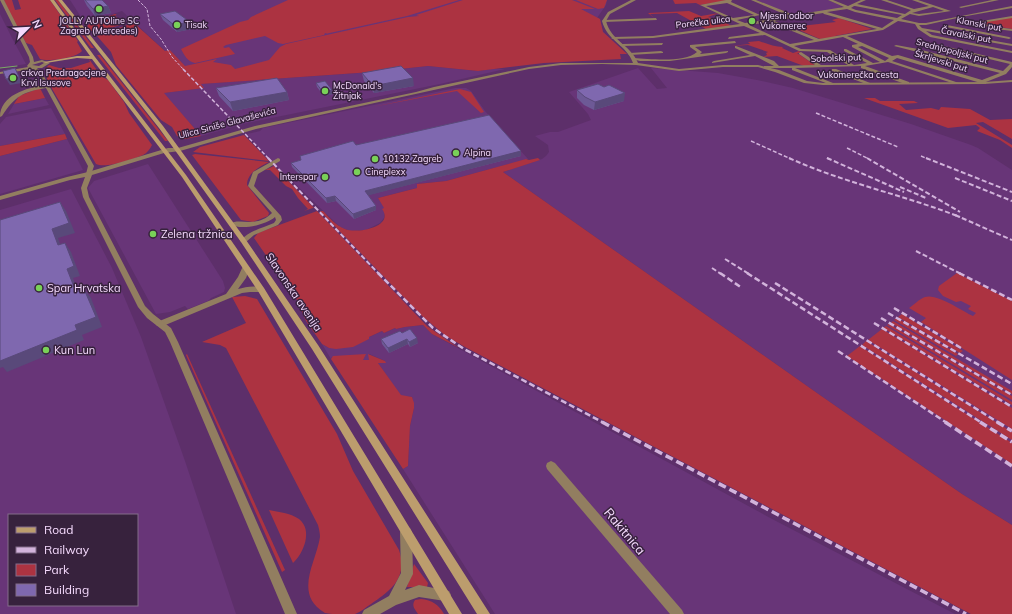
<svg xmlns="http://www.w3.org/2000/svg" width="1012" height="614" font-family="Mulish,sans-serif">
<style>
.built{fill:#683578;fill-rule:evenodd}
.green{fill:#ac3341}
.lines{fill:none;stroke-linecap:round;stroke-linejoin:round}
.stream{stroke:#7caa66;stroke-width:1}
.minor{fill:#927e60;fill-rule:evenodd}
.tertiary{fill:#927e60;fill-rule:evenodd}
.secondary{fill:#bc9d6d;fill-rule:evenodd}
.rail-far4{stroke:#d2b3db;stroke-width:1;stroke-dasharray:3 1.5;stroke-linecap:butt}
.rail-far3{stroke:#d2b3db;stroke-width:1.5;stroke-dasharray:4 2;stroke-linecap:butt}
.rail-far2{stroke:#d2b3db;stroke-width:2;stroke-dasharray:5 2.5;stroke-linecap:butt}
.rail-far1{stroke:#d2b3db;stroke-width:2.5;stroke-dasharray:6 3;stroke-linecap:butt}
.rail{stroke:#d2b3db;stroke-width:3.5;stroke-dasharray:8 4;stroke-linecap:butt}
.wall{fill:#6d5996}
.shaded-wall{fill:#59497a}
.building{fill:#7f68af;stroke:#59497a}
.poi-dot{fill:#79d158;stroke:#37223d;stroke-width:1.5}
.labels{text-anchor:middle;stroke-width:3;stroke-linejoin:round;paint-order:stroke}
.far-poi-label{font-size:9px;fill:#f5dafd;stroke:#37223d;text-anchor:start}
.far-street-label{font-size:9px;fill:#f5dafd;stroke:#37223d}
.poi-label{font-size:11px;fill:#f5dafd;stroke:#37223d;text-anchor:start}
.street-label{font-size:11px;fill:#f5dafd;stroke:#37223d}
.near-street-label{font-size:13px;fill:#f5dafd;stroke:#37223d}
</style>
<rect width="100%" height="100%" fill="#5d2f6a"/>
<g class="built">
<path d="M 70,0 L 607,0 L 606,5 L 597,18 L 600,19 L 603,32 L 627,54 L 448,59 L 195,77 L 170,50 L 165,51 L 122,11 L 85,23 Z"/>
<path d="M 756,0 L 828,0 L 842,6 L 839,7 L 842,8 L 795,16 Z"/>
<path d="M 0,14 L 12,38 L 26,64 L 0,68 Z"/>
<path d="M 428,66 L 478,71 L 491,69 L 505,69 L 440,84 L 247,123 L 201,136 L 163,93 L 203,88 L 200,84 L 372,72 Z"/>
<path d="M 638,68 L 657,89 L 667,88 L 651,68 L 718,73 L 757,80 L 793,88 L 911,124 L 971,145 L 978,148 L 1012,170 L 1012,525 L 962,494 L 817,393 L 503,172 L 542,159 L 546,156 L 549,152 L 548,145 L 535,136 L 550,132 L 558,132 L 591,120 L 588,114 L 569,92 Z"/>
<path d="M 455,88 L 466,88 L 471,91 L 485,111 L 528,159 L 446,181 L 417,184 L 417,188 L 378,198 L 385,208 L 384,218 L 380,223 L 366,230 L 350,231 L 340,227 L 267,157 L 247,134 L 260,131 L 263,128 Z"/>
<path d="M 45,98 L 49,105 L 8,114 L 14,104 Z"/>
<path d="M 51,108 L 65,134 L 0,146 L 0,124 L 6,117 Z"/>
<path d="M 67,139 L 83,170 L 0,194 L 0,156 Z"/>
<path d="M 148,164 L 223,281 L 225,288 L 224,292 L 211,298 L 208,301 L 188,309 L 185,306 L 170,312 L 156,314 L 88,188 L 94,181 Z"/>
<path d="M 71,189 L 112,268 L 141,337 L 185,461 L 236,614 L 0,614 L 0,210 ZM 9,515 L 137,515 L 137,605 L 9,605 Z"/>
<path d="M 423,325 L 432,334 L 774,520 L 955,614 L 495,614 L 403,469 L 408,466 L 410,426 L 414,408 L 412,397 L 401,396 L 378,363 L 385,361 L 369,354 L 369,360 L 363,360 L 363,358 L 332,357 L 331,359 L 322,344 L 329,348 L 361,342 L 369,339 L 369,337 L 382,331 L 384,333 L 395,328 L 396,329 L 405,327 Z"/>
</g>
<g class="green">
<path d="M 4,0 L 12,0 L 15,10 L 21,9 L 18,0 L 50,0 L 78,41 L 77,42 L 82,51 C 76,58 49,62 40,59 L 32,45 L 26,43 L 9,13 Z"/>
<path d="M 55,0 L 58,0 L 94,48 L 91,48 Z"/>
<path d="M 288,0 L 459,0 L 407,16 L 325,34 L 327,33 L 325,33 L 324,35 L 283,44 L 278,43 L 265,36 L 226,45 L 223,47 L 225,48 L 229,47 L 235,54 L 195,63 C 188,62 184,55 181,49 L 240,22 L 248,20 L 251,17 Z"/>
<path d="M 463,0 L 572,0 L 595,9 L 581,9 L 600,19 L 603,32 L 627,54 L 620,54 L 621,59 L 544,63 L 478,71 L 428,66 L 372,72 L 201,84 L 204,88 L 164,93 L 201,136 L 185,139 L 177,136 L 172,127 L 161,120 L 116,65 L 111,52 L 97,36 L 103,33 L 134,23 L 165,51 L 170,50 L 185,66 L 217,59 L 213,62 L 231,65 L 235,69 L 269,60 L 280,47 L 286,44 L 408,17 L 419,16 L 416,15 Z"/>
<path d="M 576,0 L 607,0 L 604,8 L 598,9 Z"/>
<path d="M 673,0 L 730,0 L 700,5 L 696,3 L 675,4 Z"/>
<path d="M 689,11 L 701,16 L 719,13 L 708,17 C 716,19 725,22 732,26 L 706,29 L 677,13 L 650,14 L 654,18 L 648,13 Z"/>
<path d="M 115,14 L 117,14 L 115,15 L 120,22 L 123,22 L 124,24 L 103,30 L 91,31 L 87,26 L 92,22 Z"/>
<path d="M 1012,17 L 1012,29 L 978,23 Z"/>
<path d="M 839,18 L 872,29 L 835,36 L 837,37 L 820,39 L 792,27 L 836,22 L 832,20 Z"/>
<path d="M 759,41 C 767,44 775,47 783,47 L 782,48 L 793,53 L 799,51 L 801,53 L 797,53 L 815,65 L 804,66 L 777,56 L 763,57 L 767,55 L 766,53 L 768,52 L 748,45 L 731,46 L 750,44 L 748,42 Z"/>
<path d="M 97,55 L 100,55 L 168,141 L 165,141 Z"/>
<path d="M 89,59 L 101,76 L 108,80 L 124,102 L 129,113 L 152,145 C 150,149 147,153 143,155 C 134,159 105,169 96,164 L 47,80 L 47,72 L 45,69 L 49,65 L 59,68 L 71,68 L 90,62 Z"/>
<path d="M 40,88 L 45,98 L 14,104 L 19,96 Z"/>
<path d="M 460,89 L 471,92 L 484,112 L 481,113 L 457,91 L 372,107 Z"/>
<path d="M 864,98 L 875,98 L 880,101 L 914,101 L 918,103 L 899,104 L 906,110 L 931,108 L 939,110 L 941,107 L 970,109 L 990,120 L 1012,119 L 1012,139 L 983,122 L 976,123 L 1012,145 L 1012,148 L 1000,140 L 977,131 L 980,128 L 976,125 L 948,128 Z"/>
<path d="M 65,134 L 67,139 L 0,156 L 0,146 Z"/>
<path d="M 244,135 L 269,161 L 193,152 L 200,147 Z"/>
<path d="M 195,154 L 269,162 C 259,167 247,173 247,185 L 269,213 L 268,216 L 253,222 L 241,220 L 192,155 Z"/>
<path d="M 538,158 L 540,160 L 503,172 L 817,393 L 962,494 L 1012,525 L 1012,614 L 971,614 L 465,347 L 446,336 L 422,316 L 320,211 L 323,211 C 329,217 336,226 345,229 C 356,234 395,227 382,209 L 384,208 L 378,198 L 417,188 L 417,184 L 446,181 L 526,159 L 529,160 Z"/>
<path d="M 274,166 L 314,208 L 313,208 L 304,211 L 308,209 L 298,198 L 292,189 L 286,186 L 270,170 L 265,170 Z"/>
<path d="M 317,211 L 427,326 L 459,348 L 432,334 L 423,325 L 405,327 L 396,329 L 395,328 L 384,333 L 382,331 L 369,337 L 369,339 L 353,347 L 336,349 L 329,348 L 322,344 L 306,321 L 297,300 L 254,238 L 258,233 L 263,231 Z"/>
<path d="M 957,273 L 1012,301 L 1012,380 L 921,322 L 926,318 L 909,308 C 914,305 919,299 925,297 C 937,293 962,311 973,316 L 976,313 L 968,309 L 971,306 L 961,301 L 956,302 L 943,296 L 938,290 L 939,286 Z"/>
<path d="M 245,296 L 257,299 L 337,434 L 353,471 L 399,550 C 408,577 392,590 371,604 C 366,607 361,612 355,614 C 351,614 345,614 340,614 C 335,614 329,614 325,613 C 293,594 316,563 320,537 C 320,533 319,529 318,525 L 226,348 L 220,345 L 202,342 L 246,323 L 232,297 Z"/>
<path d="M 902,314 L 963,351 L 960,353 L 898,317 Z"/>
<path d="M 897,318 L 958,354 L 956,356 L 894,320 Z"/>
<path d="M 893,321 L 1012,391 L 1012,394 L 891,323 Z"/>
<path d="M 889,324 L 1012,396 L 1012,400 L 887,325 Z"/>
<path d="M 886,326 L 1012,402 L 1012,405 L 883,328 Z"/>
<path d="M 882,329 L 1012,408 L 1012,429 L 868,340 Z"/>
<path d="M 866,341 L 1012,432 L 1012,440 L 862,345 Z"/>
<path d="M 860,346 L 1012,443 L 1012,464 L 847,356 Z"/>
<path d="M 187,354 L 285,570 L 282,572 L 186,355 Z"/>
<path d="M 366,354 L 363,360 L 369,360 L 368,354 L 385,361 L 386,363 L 378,363 L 401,395 L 412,397 L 414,403 L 414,408 L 410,426 L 408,466 L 403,469 L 331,359 L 333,356 Z"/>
<path d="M 269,510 C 279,512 290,513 299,519 C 313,530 304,553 293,563 Z"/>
<path d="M 414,564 L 428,583 L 427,587 L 407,587 Z"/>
<path d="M 421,599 C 432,600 439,605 444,614 L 418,614 C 415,609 411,606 415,600 Z"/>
</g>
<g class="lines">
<path class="stream" d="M 0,68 L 17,66"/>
<g class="minor">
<path d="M 0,0 L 4,0 L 33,57 L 34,62 L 42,60 L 50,63 L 42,68 L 37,68 L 42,73 L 94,166 L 91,175 L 89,176 L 86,174 L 88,166 L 46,88 C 23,92 15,96 2,116 L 0,117 C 0,95 27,88 44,85 L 38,74 L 33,69 L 0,74 L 0,72 L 28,67 L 27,66 L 30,62 L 29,57 ZM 42,62 L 44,63 L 39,66 L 32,65 Z"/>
<path d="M 726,0 L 732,0 L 731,2 L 760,15 L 737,20 L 745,23 L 789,16 L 751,0 L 756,0 L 794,15 L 844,7 L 828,0 L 833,0 L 848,6 L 861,0 L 866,0 L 857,4 L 905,14 L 911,10 L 881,0 L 887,0 L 914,9 L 929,6 L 912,0 L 918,0 L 951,11 L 919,16 L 910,14 L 901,19 L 919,23 L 926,23 L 1012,6 L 1012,8 L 961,17 L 976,22 L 1012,16 L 1012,18 L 981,23 L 996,27 L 1012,29 L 1012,31 L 996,29 L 957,18 L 926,25 L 919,25 L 922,28 L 1012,44 L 1012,46 L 926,31 L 932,35 L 1012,51 L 1012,53 L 930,37 L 918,29 L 915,24 L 898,21 L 883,30 L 847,36 L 892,56 L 898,55 L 982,80 L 1000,73 L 894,46 L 896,45 L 918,49 L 1003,71 L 1010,64 L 926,44 L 927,42 L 1012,62 L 1012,67 L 1006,74 L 986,82 L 986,84 L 984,84 L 897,58 L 892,61 L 959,83 L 955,84 L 888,62 L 865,66 L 909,82 L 909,84 L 905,84 L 861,68 L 861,66 L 795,68 L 833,83 L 833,85 L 831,85 L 792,70 L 792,68 L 764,68 L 764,66 L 774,66 L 755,56 L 712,63 L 712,62 L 714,61 L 750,55 L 735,48 L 735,46 L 736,46 L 774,61 L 779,66 L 815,65 L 799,54 L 799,53 L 801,52 L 821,65 L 848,65 L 827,52 L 799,51 L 765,35 L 728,39 L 729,37 L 760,33 L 744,26 L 653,38 L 613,39 L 611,38 L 613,37 L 653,36 L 740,24 L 700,5 ZM 727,3 L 754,15 L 733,18 L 706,6 ZM 854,6 L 855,6 L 902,15 L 897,18 L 856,10 L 851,8 ZM 933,7 L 944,11 L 919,14 L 912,13 ZM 847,9 L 855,12 L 894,20 L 882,28 L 827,12 ZM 823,13 L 824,14 L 877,29 L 819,39 L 774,21 ZM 769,22 L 770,22 L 814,40 L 790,44 L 749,25 ZM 843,37 L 858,44 L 852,45 L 852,47 L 880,62 L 873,63 L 846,49 L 844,49 L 844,51 L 867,63 L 854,65 L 830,50 L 801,49 L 794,46 ZM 862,46 L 889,58 L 885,61 L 858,47 Z"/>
<path d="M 992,0 L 999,0 L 961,8 L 959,7 Z"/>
<path d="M 656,18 L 657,20 L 604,22 L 602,21 L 604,20 Z"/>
<path d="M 947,25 L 1009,37 L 1011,38 L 1009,39 L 946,27 Z"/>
<path d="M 735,41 L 736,43 L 695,47 L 702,52 L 700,54 L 728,51 L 728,52 L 726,53 L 670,61 L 640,61 L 632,59 L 634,58 C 650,59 685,63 697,52 L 690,47 L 690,45 Z"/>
<path d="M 663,43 L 662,45 L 622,46 L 620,45 L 622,44 Z"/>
<path d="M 661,51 L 663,52 L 663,53 L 630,55 L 628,54 L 630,53 Z"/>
<path d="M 832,69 L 836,69 L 870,83 L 866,84 L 832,71 Z"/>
<path d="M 278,158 L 280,159 L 280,161 L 258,174 L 254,186 L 281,216 L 282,220 L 278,225 L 254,235 L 246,242 L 242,242 L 240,241 C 249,231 262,228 274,223 L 276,220 L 275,217 C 266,225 240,231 230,224 C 239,217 256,229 272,213 L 248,186 L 253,172 Z"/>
<path d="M 243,266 L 246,266 L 250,268 L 246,278 L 238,289 C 246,287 258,284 265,290 L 264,292 L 250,292 L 242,293 L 163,326 L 157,326 L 156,324 L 157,322 L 226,294 L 238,277 Z"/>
<path d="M 551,461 L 555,463 L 682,610 L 684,614 L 670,614 L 547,469 L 546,466 L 547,463 Z"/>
<path d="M 406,527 L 410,528 L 412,532 L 413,574 L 405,590 L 419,585 L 449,591 L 451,595 L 449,599 L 445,601 L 419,597 L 396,605 L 380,614 L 362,614 L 364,610 L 389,596 L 401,573 L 400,532 L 402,528 Z"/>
</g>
<path class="tertiary" d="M 631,0 L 636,0 L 610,14 L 606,21 C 611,41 631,45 638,63 L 679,69 L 723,65 L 758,65 L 779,70 L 807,81 L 823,83 L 984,82 L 1012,80 L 1012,82 L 984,84 L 823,85 L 804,83 L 775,72 L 758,67 L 723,67 L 679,71 L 636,65 L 602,64 L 561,65 L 529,69 L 256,129 L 180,151 L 164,153 L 92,175 L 87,188 L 89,197 L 145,306 L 153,314 L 171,328 L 178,342 L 297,614 L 285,614 L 170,342 L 165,332 L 147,318 L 138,307 L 83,197 L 81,188 L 85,177 L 70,180 L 0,200 L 0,196 L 67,177 L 88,172 L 168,148 L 178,148 L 255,126 L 416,92 L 434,87 L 529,67 L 561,63 L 633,63 C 627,45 607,41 602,21 L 608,12 Z"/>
<g class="secondary">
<path d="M 50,0 L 54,0 L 95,57 L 186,175 L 264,288 L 462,614 L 449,614 L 258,291 L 182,177 L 92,59 L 77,58 L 46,63 L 44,62 L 77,56 L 90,56 Z"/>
<path d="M 58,0 L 62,0 L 163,126 L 246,240 L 318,345 L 490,614 L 477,614 L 312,349 L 241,242 L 159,128 Z"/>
</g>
<path class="rail-far4" d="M 138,0 L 147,9 L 150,26 L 161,39 L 172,57 L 184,70"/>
<g class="rail-far3">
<path d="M 183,69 L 269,159"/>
<path d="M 816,113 L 898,147"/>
<path d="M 751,141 L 791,159"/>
<path d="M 847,148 L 869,159"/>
<path d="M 921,156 L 928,159"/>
<path d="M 827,158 L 829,159"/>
</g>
<g class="rail-far2">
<path d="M 268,158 L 379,274"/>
<path d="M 789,158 C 844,183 904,195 960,217"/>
<path d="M 827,158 L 904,192"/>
<path d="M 867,158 L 960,212"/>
<path d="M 926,158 L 1012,192"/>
<path d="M 955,178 L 1012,201"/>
<path d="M 900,187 L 926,198"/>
<path d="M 955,215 L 1012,240"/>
<path d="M 916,251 L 961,274"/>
<path d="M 725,259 L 749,274"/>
<path d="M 712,268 L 721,274"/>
</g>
<g class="rail-far1">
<path d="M 378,273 L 433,328 L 464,349 L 604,423"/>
<path d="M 720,273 L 742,288"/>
<path d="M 747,273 L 982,423"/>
<path d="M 959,273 L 1012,300"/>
<path d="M 775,283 L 999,423"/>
<path d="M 894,308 L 961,348"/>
<path d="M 888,313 L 1012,384"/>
<path d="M 881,318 L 1012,395"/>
<path d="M 874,323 L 1012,407"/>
<path d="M 838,351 L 947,423"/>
</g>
<g class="rail">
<path d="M 602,422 L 966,614"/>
<path d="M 945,422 L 1012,466"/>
<path d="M 980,422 L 1012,442"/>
<path d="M 997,422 L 1012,431"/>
</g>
</g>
<g class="wall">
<path d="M 84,0 L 108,6 L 111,13 L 95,16 L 87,6 Z"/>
<path d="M 160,14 L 192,29 L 177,32 L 163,20 Z"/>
<path d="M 362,73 L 414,86 L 374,93 L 364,81 Z"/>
<path d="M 316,83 L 333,94 L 324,96 L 317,87 Z"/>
<path d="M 216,88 L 287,92 L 289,100 L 233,111 L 219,96 Z"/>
<path d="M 577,90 L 624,101 L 594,110 L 584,105 L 577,98 Z"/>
<path d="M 356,145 L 521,156 L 368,195 L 376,206 L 376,210 L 354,219 L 336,201 L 327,203 L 292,167 L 291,163 L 301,160 L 300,156 Z"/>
<path d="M 402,333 L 418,343 L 410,347 L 408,344 L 389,353 L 382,344 L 381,339 Z"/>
</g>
<g class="shaded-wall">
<path d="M 108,6 L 111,13 L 95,16 L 93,9 Z"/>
<path d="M 190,22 L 192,29 L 177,32 L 174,25 Z"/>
<path d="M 15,68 L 22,83 L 10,85 L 6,79 Z"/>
<path d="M 413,78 L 414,86 L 374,93 L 373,86 Z"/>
<path d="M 332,90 L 333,94 L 324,96 L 323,92 Z"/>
<path d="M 287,92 L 289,100 L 233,111 L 230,102 Z"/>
<path d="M 625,93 L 624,101 L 594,110 L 595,102 Z"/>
<path d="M 521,151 L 521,156 L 366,196 L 365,191 Z"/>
<path d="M 335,196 L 336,201 L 327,203 L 326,198 Z"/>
<path d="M 60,202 L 66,211 L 75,233 L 58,238 L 64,255 L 58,245 L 52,229 Z"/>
<path d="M 376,206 L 376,210 L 354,219 L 353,214 Z"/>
<path d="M 65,243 L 71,252 L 80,276 L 73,278 L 82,302 L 76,292 L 67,269 Z"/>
<path d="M 84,289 L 91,298 L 102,327 L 82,335 L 84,340 L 7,372 L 3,367 L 0,368 L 0,359 L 75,325 Z"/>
<path d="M 417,338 L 418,343 L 410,347 L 409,342 Z"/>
<path d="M 407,339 L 408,344 L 389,353 L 388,348 Z"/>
</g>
<g class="building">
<path d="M 85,0 L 102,0 L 108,6 L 93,9 Z"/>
<path d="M 175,11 L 190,22 L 174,25 L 160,14 Z"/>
<path d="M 401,66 L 413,78 L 373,86 L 362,73 Z"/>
<path d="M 15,68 L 19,77 L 6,79 L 3,71 Z"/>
<path d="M 277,78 L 287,92 L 230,102 L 216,88 Z"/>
<path d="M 325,81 L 332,90 L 323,92 L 316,83 Z"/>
<path d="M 598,84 L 604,87 L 609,85 L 625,93 L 595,102 L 585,97 L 577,90 Z"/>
<path d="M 489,115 L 521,151 L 365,191 L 376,206 L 353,214 L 335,196 L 326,198 L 291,163 L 301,160 L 300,156 L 353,141 L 356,145 Z"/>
<path d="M 60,202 L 69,223 L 52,229 L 58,245 L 65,243 L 74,266 L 67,269 L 76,292 L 84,289 L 96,317 L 75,325 L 77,330 L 0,361 L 0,220 Z"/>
<path d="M 410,329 L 417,338 L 409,342 L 407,339 L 388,348 L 381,339 L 400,331 L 402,333 Z"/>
</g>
<g class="poi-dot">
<circle cx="99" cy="9" r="4"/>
<circle cx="752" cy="21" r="4"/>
<circle cx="177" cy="25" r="4"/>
<circle cx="13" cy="78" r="4"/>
<circle cx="325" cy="91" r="4"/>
<circle cx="456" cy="153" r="4"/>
<circle cx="375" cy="159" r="4"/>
<circle cx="357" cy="172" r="4"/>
<circle cx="325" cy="177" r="4"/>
<circle cx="153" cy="234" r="4"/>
<circle cx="39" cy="288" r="4"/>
<circle cx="46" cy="350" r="4"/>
</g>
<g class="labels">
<g class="far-poi-label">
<text x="760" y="19">Mjesni odbor<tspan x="760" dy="10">Vukomerec</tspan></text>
<text x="99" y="24" text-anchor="middle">JOLLY AUTOline SC<tspan x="99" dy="10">Zagreb (Mercedes)</tspan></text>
<text x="185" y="28">Tisak</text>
<text x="21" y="76">crkva Predragocjene<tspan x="21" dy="10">Krvi Isusove</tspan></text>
<text x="333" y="89">McDonald's<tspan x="333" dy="10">Žitnjak</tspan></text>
<text x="464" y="156">Alpina</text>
<text x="383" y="162">10132 Zagreb</text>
<text x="365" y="175">Cineplexx</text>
<text x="317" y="180" text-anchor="end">Interspar</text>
</g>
<g class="far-street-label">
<text transform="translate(703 22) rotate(-7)" y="3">Porečka ulica</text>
<text transform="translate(979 24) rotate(11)" y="3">Klanski put</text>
<text transform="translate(966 35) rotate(11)" y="3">Čavalski put</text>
<text transform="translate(952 51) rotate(15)" y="3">Srednjopoljski put</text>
<text transform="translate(836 58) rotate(-2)" y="3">Sobolski put</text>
<text transform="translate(941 61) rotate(17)" y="3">Škrljevski put</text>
<text x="858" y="78">Vukomerečka cesta</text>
<text transform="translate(227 123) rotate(-15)" y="3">Ulica Siniše Glavaševića</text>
</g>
<g class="poi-label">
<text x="161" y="238">Zelena tržnica</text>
<text x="47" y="292">Spar Hrvatska</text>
<text x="54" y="354">Kun Lun</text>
</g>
<g class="street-label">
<text transform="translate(294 292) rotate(56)" y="4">Slavonska avenija</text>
</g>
<g class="near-street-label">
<text transform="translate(625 531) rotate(50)" y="5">Rakitnica</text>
</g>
</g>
<rect x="8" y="514" width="130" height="92" fill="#37223d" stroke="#836c8a"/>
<rect x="16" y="527" width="20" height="6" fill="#bc9d6d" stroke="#836c8a"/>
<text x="44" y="534" font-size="12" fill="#f5dafd">Road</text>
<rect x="16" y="547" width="20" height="6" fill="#d2b3db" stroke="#836c8a"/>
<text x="44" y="554" font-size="12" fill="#f5dafd">Railway</text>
<rect x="16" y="564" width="20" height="12" fill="#ac3341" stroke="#836c8a"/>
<text x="44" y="574" font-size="12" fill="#f5dafd">Park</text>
<rect x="16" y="584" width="20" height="12" fill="#7f68af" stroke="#836c8a"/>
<text x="44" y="594" font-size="12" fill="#f5dafd">Building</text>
<g transform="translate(28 28) rotate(66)" stroke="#37223d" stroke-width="3" paint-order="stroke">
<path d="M0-3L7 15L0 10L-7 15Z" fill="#f5dafd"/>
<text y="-6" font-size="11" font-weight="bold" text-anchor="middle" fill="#f5dafd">N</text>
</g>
</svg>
